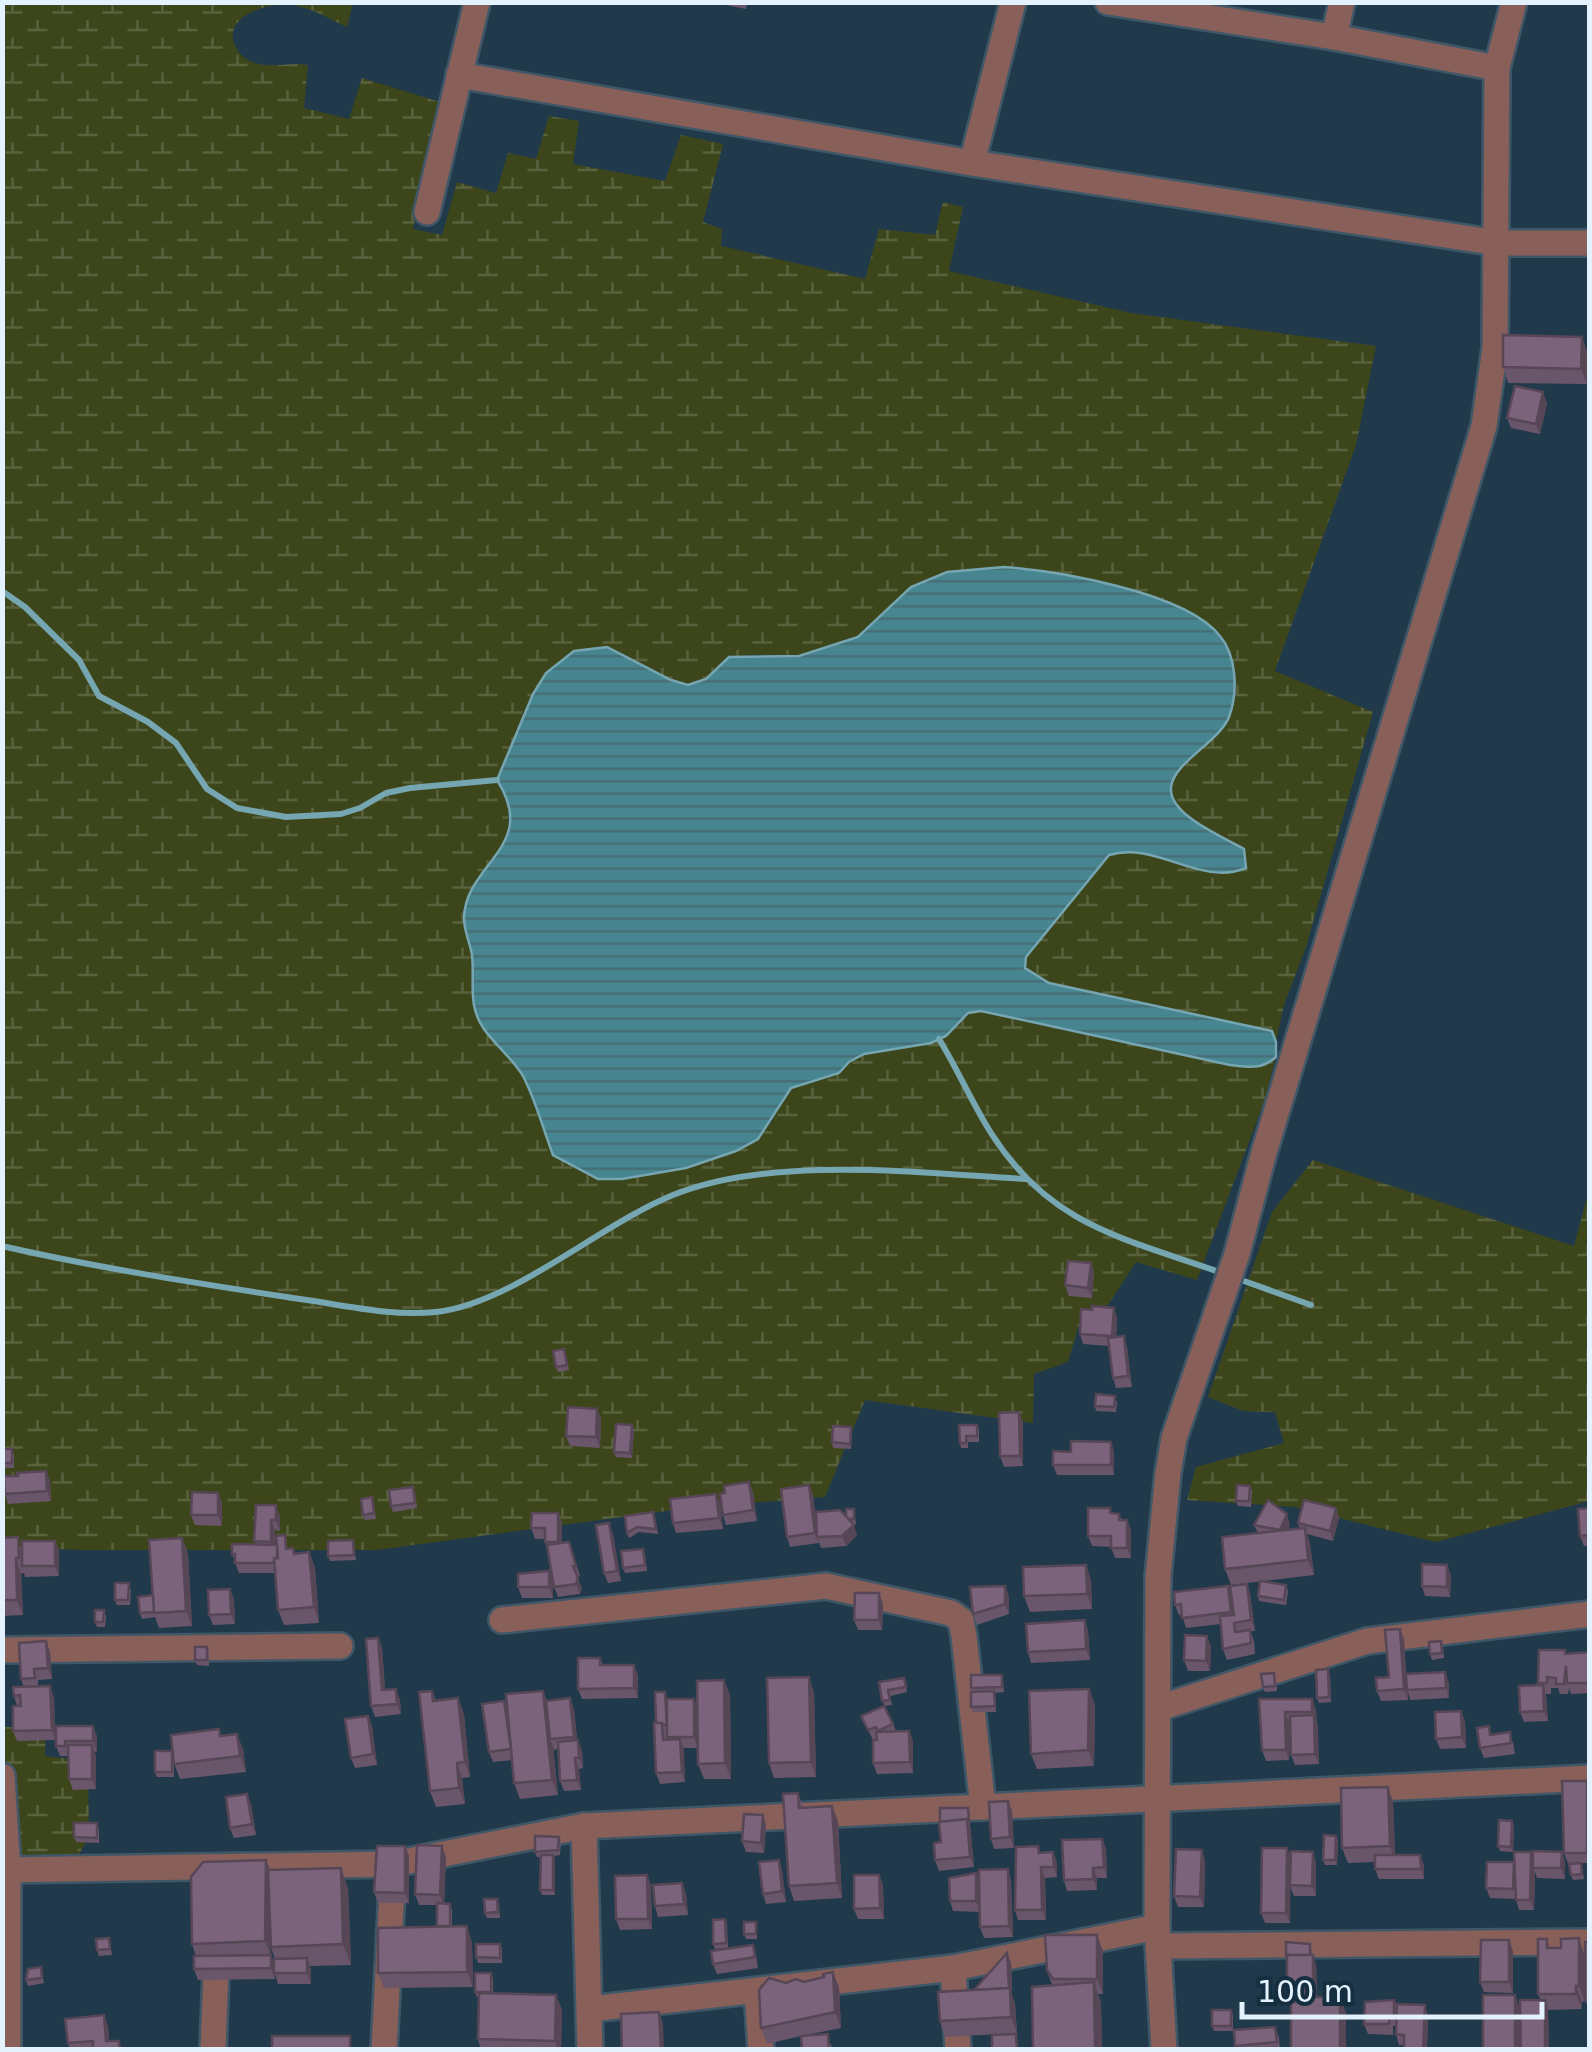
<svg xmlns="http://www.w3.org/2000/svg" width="1592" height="2052" font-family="'DejaVu Sans',sans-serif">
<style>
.wetland{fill:url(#wetland-marsh)}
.water{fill:url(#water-rules);stroke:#76a6b1;stroke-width:2.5}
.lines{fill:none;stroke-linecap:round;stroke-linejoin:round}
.stream{stroke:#76a6b1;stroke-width:6}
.minor-casing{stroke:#3f5767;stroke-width:30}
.minor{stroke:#895f5a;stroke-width:25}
.wall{fill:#6a566a;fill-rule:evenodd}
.shaded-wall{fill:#564656}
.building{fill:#7b647b;stroke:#564656;stroke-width:2.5}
</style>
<defs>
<pattern id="wetland-marsh" width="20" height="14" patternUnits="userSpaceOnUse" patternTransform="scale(2.5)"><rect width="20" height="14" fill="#3d461b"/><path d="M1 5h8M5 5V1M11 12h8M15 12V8" fill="none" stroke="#59613d"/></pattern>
<pattern id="water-rules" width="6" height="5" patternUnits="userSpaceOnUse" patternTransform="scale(2.5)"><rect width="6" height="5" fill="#478691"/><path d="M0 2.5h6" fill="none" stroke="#466e75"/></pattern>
</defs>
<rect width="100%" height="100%" fill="#20394b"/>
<g class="wetland">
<path d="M 3,3 L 353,3 L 347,27 C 331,20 314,9 297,6 C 276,1 224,12 234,43 C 236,49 242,57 248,60 C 267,71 288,61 308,65 L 304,108 L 349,119 L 362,78 L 443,103 L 413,229 L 442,235 L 457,182 L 496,193 L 508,153 L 536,159 L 549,116 L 579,121 L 573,164 L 665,181 L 681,135 L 723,144 L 703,222 L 722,229 L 721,246 L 865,279 L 879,229 L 935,235 L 943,202 L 963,207 L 949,271 L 1131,313 L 1376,346 L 1356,445 L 1275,671 L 1373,712 L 1306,947 L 1284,1005 L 1276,1042 L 1272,1031 L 1049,983 L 1025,968 L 1026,958 L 1109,855 L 1138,850 L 1214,874 C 1209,858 1204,836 1195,822 C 1187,811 1173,808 1172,792 C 1169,748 1275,735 1220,635 L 1004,567 L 947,572 L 911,587 L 858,637 L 799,656 L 748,655 L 722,662 L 706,679 L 688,685 L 671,680 L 607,647 L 574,651 L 546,673 L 533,694 L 497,780 L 508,806 L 509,833 L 504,848 L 471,893 L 472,993 L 485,1031 L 511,1059 L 524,1079 L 553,1155 L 686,1168 L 736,1151 L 772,1122 L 778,1105 L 791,1088 L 839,1073 L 849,1062 L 864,1054 L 932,1043 L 946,1036 L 968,1013 L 981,1011 L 1230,1065 C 1250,1067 1261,1070 1276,1057 L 1264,1102 L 1197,1280 L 1136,1262 L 1108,1305 L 1083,1312 L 1068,1362 L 1034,1374 L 1033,1423 L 865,1400 L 825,1497 L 696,1507 L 377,1550 L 84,1550 L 3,1547 Z"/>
<path d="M 1313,1160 L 1574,1246 L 1589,1190 L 1589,1501 L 1436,1542 L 1294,1507 L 1187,1500 L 1196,1467 L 1284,1443 L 1275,1412 L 1243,1411 L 1208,1397 L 1272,1212 Z"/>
<path d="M 3,1727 L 46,1728 L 45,1756 L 88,1761 L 89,1837 L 75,1861 L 14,1862 L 3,1772 Z"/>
</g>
<path class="water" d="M 1004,567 C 1057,571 1186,592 1220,636 C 1237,656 1238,693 1229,717 C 1219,742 1174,762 1171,787 C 1168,815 1224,837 1244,849 L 1246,868 C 1200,887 1157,841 1109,855 L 1026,957 L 1025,968 L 1049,983 L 1272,1031 L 1276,1042 L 1276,1057 C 1261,1070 1250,1067 1230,1065 L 981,1011 L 968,1013 L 946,1036 L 931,1043 L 864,1054 L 849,1062 L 839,1073 L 791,1088 L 758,1139 L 736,1151 L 686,1168 L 622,1179 L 598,1179 L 553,1155 C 543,1129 536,1101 523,1076 C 512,1058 496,1046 484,1029 C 467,1005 475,982 472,955 C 470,943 464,931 464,918 C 465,863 540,847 497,780 L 533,694 L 546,673 L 574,651 L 607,647 L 671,680 L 688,685 L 706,679 L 729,657 L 799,656 L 858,637 L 911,587 L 947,572 Z"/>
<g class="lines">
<g class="stream">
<path d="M 2,591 L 25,607 L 79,660 L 99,696 L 148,722 L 176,743 L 207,789 L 237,808 L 286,817 L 341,814 L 360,808 L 386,793 L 410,788 L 497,780"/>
<path d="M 939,1039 C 958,1070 972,1103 991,1133 C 1051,1227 1124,1238 1222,1273"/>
<path d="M 2,1246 C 98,1268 196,1283 293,1298 C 339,1304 389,1317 436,1312 C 512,1304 601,1224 673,1195 C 772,1155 921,1173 1026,1179"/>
<path d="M 1244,1281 L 1311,1305"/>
</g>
<defs>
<g id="minor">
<path d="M 1108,2 L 1334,37 L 1497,68"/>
<path d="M 1334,37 L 1342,2"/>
<path d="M 459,75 L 972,163 L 1498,243 L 1590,243"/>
<path d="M 972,163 L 1013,2"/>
<path d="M 427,212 L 477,2"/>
<path d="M 502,1620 L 826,1586 L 951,1613 L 961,1620 L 964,1636 L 983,1807"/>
<path d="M 2,1650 L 340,1646"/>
<path d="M 1159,1708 L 1367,1641 L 1590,1614"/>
<path d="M 2,1776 L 8,1870 L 8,2050"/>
<path d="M 584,1826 L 590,2050"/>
<path d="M 2,1870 L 393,1864 L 584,1826 L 1590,1778"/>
<path d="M 1159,1946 L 1590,1942"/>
<path d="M 953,1968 L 958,2050"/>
<path d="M 757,1991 L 761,2050"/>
<path d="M 590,2009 L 953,1968 L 1157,1927"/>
<path d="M 213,2050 L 217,1945"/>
<path d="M 384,2050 L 393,1869"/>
<path d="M 1164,2050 L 1157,1927 L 1158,1577 L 1168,1473 L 1174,1438 L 1237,1254 L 1263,1156 L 1484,426 L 1495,348 L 1497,68 L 1514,2"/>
</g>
</defs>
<use href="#minor" class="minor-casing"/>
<use href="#minor" class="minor"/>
</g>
<g class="wall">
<path d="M 711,2 L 747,2 L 746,9 Z"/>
<path d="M 1582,337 L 1587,352 L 1587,384 L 1508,383 L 1503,367 Z"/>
<path d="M 1547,403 L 1540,434 L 1511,428 L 1507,418 Z"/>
<path d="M 1091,1263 L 1094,1273 L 1092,1298 L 1069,1296 L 1065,1285 Z"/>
<path d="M 1114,1308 L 1117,1318 L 1116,1337 L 1127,1347 L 1132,1387 L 1116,1388 L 1113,1378 L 1109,1346 L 1083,1344 L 1080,1334 L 1092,1310 Z"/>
<path d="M 566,1354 L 569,1370 L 558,1372 L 556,1367 Z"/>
<path d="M 1117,1401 L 1116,1412 L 1096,1411 L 1095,1406 Z"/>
<path d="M 597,1409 L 601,1419 L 600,1448 L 570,1446 L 566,1436 Z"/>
<path d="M 1019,1412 L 1023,1423 L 1023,1466 L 1004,1467 L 1000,1456 Z"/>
<path d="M 632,1425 L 634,1431 L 632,1458 L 616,1457 L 614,1452 Z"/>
<path d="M 977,1425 L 979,1430 L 979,1442 L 968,1442 L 968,1448 L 961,1448 L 960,1443 Z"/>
<path d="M 852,1433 L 851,1449 L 833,1448 L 832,1442 Z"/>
<path d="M 1111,1442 L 1114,1452 L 1114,1475 L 1057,1475 L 1053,1465 L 1071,1452 Z"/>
<path d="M 2,1449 L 14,1454 L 14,1468 L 2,1468 Z"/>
<path d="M 46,1471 L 50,1481 L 51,1501 L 8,1504 L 5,1494 L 18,1476 Z"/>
<path d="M 749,1482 L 753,1493 L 757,1521 L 726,1525 L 723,1515 Z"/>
<path d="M 1250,1486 L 1252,1491 L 1251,1507 L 1238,1506 L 1236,1501 Z"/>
<path d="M 415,1492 L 417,1508 L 393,1512 L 391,1506 Z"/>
<path d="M 218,1493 L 222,1503 L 222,1526 L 195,1525 L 191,1515 Z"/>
<path d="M 716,1494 L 720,1504 L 723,1529 L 676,1533 L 673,1523 Z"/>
<path d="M 813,1495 L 816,1522 L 846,1516 L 854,1509 L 856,1524 L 853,1524 L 857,1535 L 846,1546 L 821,1548 L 819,1542 L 819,1543 L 790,1547 L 787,1537 Z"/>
<path d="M 372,1497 L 376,1519 L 365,1520 L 363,1515 Z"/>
<path d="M 256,1505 L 280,1516 L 280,1531 L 275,1530 L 275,1545 L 290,1548 L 295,1554 L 309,1552 L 315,1568 L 319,1623 L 284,1625 L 278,1610 L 275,1573 L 239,1573 L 232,1554 L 256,1544 Z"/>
<path d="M 1110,1508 L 1112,1513 L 1119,1514 L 1122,1520 L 1127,1520 L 1131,1531 L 1131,1558 L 1115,1558 L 1111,1547 L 1092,1546 L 1088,1536 Z"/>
<path d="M 1336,1508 L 1339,1518 L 1333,1541 L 1307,1534 L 1310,1544 L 1314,1575 L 1231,1585 L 1225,1569 L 1258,1533 L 1254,1525 L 1290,1525 L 1288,1530 L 1300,1529 L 1298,1523 Z"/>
<path d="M 1590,1508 L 1590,1546 L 1584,1546 L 1580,1536 Z"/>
<path d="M 558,1513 L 562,1523 L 562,1543 L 569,1542 L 580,1576 L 577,1577 L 582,1589 L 580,1594 L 558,1597 L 554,1587 L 545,1539 L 535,1539 L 531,1528 Z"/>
<path d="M 655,1517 L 658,1534 L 639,1532 L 629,1538 L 627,1533 Z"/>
<path d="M 613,1534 L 621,1581 L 608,1583 L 604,1573 Z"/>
<path d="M 2,1538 L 22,1547 L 55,1541 L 59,1551 L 59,1576 L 25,1577 L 24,1573 L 21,1574 L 23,1615 L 2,1616 Z"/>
<path d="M 182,1538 L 188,1554 L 192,1626 L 159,1628 L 155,1617 L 142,1619 L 140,1613 L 153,1595 Z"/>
<path d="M 353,1540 L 356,1560 L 330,1561 L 328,1556 Z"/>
<path d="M 645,1554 L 647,1571 L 625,1573 L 623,1568 Z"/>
<path d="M 1086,1565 L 1091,1580 L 1092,1609 L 1030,1612 L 1024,1596 Z"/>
<path d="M 549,1571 L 553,1582 L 553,1598 L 522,1598 L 518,1587 Z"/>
<path d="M 1451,1575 L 1450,1597 L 1425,1596 L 1422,1586 Z"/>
<path d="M 1247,1584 L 1250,1594 L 1255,1631 L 1250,1631 L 1254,1641 L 1255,1654 L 1227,1660 L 1223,1649 L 1221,1624 L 1186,1628 L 1182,1615 L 1179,1615 L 1175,1605 L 1231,1596 Z"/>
<path d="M 1286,1585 L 1288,1591 L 1286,1605 L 1259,1601 L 1258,1596 Z"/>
<path d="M 131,1589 L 130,1605 L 117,1605 L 115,1600 Z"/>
<path d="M 230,1589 L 234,1600 L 235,1624 L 213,1625 L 209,1615 Z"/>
<path d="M 1009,1596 L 1009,1614 L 977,1625 L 973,1614 Z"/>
<path d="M 883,1604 L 882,1630 L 858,1630 L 854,1620 Z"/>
<path d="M 104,1610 L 106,1616 L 105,1627 L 97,1627 L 95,1622 Z"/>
<path d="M 1085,1620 L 1088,1631 L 1090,1660 L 1031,1663 L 1028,1652 Z"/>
<path d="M 378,1638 L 382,1648 L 385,1690 L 400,1700 L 401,1714 L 375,1717 L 371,1706 Z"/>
<path d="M 1404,1639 L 1406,1674 L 1449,1683 L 1449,1698 L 1410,1700 L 1408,1692 L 1408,1700 L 1381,1701 L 1377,1691 L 1389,1677 Z"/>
<path d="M 1211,1646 L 1210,1671 L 1188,1671 L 1184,1660 Z"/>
<path d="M 1443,1646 L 1444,1658 L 1432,1660 L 1430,1654 Z"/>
<path d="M 207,1647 L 209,1652 L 209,1666 L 197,1665 L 195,1660 Z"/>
<path d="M 50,1652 L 52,1679 L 38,1680 L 38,1687 L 54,1697 L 55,1740 L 17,1741 L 13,1731 L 17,1706 L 14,1696 L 24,1687 L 21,1679 Z"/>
<path d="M 1590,1652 L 1590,1693 L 1571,1694 L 1569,1688 L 1568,1694 L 1560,1694 L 1558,1688 L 1551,1688 L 1551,1694 L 1546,1694 L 1548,1721 L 1524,1722 L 1520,1712 L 1539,1686 L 1538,1683 L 1566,1654 Z"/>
<path d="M 600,1658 L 603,1665 L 634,1665 L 638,1676 L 638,1698 L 582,1699 L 578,1689 Z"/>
<path d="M 1330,1674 L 1331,1702 L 1319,1703 L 1317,1698 Z"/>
<path d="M 1002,1675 L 1003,1680 L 1004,1692 L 995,1693 L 996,1712 L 973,1712 L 971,1707 L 972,1692 L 971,1688 Z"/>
<path d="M 809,1677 L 814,1693 L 816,1777 L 774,1778 L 769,1763 Z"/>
<path d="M 904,1678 L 907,1692 L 890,1696 L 892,1705 L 884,1706 L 879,1682 Z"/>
<path d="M 1276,1678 L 1277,1691 L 1265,1692 L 1263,1687 Z"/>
<path d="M 724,1680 L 730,1695 L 731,1779 L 704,1779 L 698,1764 L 698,1748 L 683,1748 L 685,1782 L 660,1784 L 656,1773 L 656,1723 L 665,1692 L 667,1703 L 694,1699 L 697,1707 Z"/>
<path d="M 1089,1689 L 1095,1705 L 1094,1766 L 1037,1769 L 1031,1754 Z"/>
<path d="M 432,1691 L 436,1701 L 458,1698 L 464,1714 L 470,1777 L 462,1778 L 465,1804 L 436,1807 L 430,1791 Z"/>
<path d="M 543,1691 L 547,1701 L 574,1709 L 577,1740 L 582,1751 L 583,1768 L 579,1769 L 581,1790 L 564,1791 L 560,1781 L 558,1749 L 554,1750 L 553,1746 L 558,1795 L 520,1799 L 514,1783 L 512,1760 L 493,1762 L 489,1752 L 507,1710 Z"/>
<path d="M 1259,1699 L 1316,1710 L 1319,1764 L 1295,1765 L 1291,1755 L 1290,1722 L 1289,1760 L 1266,1761 L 1262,1750 Z"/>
<path d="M 1461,1711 L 1465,1722 L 1466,1748 L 1440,1749 L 1436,1739 Z"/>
<path d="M 368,1716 L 372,1726 L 377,1765 L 355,1768 L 351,1758 Z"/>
<path d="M 861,1716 L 893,1724 L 896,1731 L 909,1731 L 913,1741 L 913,1773 L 877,1774 L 873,1763 L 873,1740 Z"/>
<path d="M 56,1726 L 97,1736 L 97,1751 L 94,1752 L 96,1756 L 96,1789 L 73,1790 L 69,1779 L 69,1756 L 60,1756 L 56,1746 Z"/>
<path d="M 1492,1735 L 1513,1742 L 1515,1754 L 1484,1758 L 1480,1748 Z"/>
<path d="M 221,1736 L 243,1749 L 246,1772 L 180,1779 L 174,1763 L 174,1777 L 157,1777 L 155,1772 L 172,1751 Z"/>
<path d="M 1587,1781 L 1590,1790 L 1590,1875 L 1589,1863 L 1581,1863 L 1584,1879 L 1573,1880 L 1571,1875 L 1573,1863 L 1568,1863 L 1564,1853 Z"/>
<path d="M 1388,1787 L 1393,1802 L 1395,1855 L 1424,1865 L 1424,1879 L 1379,1879 L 1375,1869 L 1375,1862 L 1348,1863 L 1342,1848 Z"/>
<path d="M 798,1793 L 803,1807 L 838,1821 L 842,1898 L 794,1901 L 789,1886 Z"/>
<path d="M 251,1804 L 256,1835 L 234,1838 L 230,1828 Z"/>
<path d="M 968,1808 L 970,1813 L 970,1826 L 974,1867 L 939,1871 L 935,1860 L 941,1842 Z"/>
<path d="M 1012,1811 L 1014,1848 L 994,1849 L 991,1839 Z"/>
<path d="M 763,1815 L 766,1825 L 764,1853 L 746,1852 L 742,1841 Z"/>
<path d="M 1514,1826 L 1513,1852 L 1500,1851 L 1498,1846 Z"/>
<path d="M 99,1828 L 99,1843 L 76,1842 L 74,1837 Z"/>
<path d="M 1336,1836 L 1338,1841 L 1337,1865 L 1325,1865 L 1323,1860 Z"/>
<path d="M 559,1837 L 561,1842 L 560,1855 L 554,1856 L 555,1860 L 555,1895 L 542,1895 L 540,1890 L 541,1857 L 537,1857 L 535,1852 Z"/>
<path d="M 1102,1839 L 1106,1849 L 1107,1878 L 1097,1878 L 1097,1890 L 1067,1891 L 1064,1880 Z"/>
<path d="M 405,1846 L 409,1856 L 409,1903 L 378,1903 L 374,1892 Z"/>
<path d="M 1287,1848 L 1291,1858 L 1316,1862 L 1316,1896 L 1294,1896 L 1290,1886 L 1290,1923 L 1265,1923 L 1261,1913 Z"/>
<path d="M 1053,1852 L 1057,1863 L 1057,1877 L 1045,1878 L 1046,1920 L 1018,1920 L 1015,1910 L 1041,1853 Z"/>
<path d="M 1531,1852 L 1533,1858 L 1562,1852 L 1565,1862 L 1565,1879 L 1537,1878 L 1535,1872 L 1534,1910 L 1519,1910 L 1516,1899 L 1490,1898 L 1486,1888 Z"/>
<path d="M 446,1857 L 444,1904 L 452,1909 L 452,1926 L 472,1942 L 473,1987 L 384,1988 L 378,1973 L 437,1927 L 437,1905 L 419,1905 L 415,1894 Z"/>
<path d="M 266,1860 L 270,1870 L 348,1888 L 351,1965 L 310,1966 L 311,1984 L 278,1984 L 275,1974 L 275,1979 L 198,1980 L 194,1969 L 196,1956 L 192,1944 ZM 271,1947 L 275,1959 L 274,1965 L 271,1956 Z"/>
<path d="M 1205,1861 L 1204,1907 L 1178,1907 L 1174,1896 Z"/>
<path d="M 782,1870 L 786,1902 L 766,1904 L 763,1894 Z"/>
<path d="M 976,1873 L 979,1880 L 1011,1880 L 1013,1937 L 984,1938 L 980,1927 L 980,1912 L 953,1911 L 950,1901 Z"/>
<path d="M 647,1875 L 651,1885 L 652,1929 L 620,1930 L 616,1919 Z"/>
<path d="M 879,1875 L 883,1885 L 884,1919 L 858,1919 L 854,1909 Z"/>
<path d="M 686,1893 L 688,1915 L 658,1917 L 655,1906 Z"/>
<path d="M 497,1899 L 499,1904 L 500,1918 L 487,1918 L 485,1913 Z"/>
<path d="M 725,1919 L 727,1924 L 728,1948 L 756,1955 L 758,1968 L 717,1974 L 713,1964 L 727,1948 L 715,1949 L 713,1944 Z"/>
<path d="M 757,1927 L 757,1939 L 746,1939 L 744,1934 Z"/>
<path d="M 109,1938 L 112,1955 L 99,1956 L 97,1950 Z"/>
<path d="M 1547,1939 L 1550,1948 L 1584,1954 L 1585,1983 L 1590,1942 L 1590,2010 L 1585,2001 L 1582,2002 L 1582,2009 L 1548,2010 L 1549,2050 L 1483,2050 L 1520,2009 L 1541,2000 L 1538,1994 Z"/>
<path d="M 500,1944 L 502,1949 L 502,1963 L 478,1963 L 476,1957 Z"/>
<path d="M 1312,1949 L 1312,1955 L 1316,1965 L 1317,1997 L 1340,1997 L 1346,2013 L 1346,2050 L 1303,2002 L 1303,1998 L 1291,1999 L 1287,1988 Z"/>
<path d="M 1103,1951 L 1103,1994 L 1098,1994 L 1101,2003 L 1102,2050 L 1033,2050 L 1052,1985 L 1047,1970 Z"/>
<path d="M 1513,1951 L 1513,1993 L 1484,1992 L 1480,1982 Z"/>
<path d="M 1007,1953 L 1011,1963 L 1012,1995 L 1015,2004 L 1017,2033 L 945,2037 L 940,2021 L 974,1990 Z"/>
<path d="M 41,1967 L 44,1983 L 28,1986 L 26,1980 Z"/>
<path d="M 491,1973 L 493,1979 L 493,1993 L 556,1995 L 562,2010 L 561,2050 L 481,2050 L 478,2039 L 479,1997 L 477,1997 L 475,1992 Z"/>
<path d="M 804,1982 L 839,1987 L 841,2028 L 806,2035 L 831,2044 L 832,2050 L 802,2050 L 801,2036 L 767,2044 L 761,2028 L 786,1983 Z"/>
<path d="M 1394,2000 L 1397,2006 L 1425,2005 L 1428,2016 L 1427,2050 L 1404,2050 L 1404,2045 L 1399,2045 L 1396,2034 L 1396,2026 L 1393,2026 L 1393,2035 L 1368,2034 L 1364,2024 Z"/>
<path d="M 1231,2010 L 1233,2015 L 1233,2031 L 1214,2031 L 1212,2026 Z"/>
<path d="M 108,2026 L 109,2041 L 119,2041 L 122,2050 L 70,2050 L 68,2043 Z"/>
<path d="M 1275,2027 L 1279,2038 L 1280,2050 L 1236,2050 L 1235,2046 Z"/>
</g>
<g class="shaded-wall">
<path d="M 1582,337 L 1587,352 L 1587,384 L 1581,369 Z"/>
<path d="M 1543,392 L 1547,403 L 1540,434 L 1536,424 Z"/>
<path d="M 1091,1263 L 1094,1273 L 1092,1298 L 1088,1288 Z"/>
<path d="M 1114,1308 L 1117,1318 L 1116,1346 L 1112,1336 Z"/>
<path d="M 1124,1336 L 1127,1347 L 1132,1387 L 1128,1376 Z"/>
<path d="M 597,1409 L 601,1419 L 600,1448 L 596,1437 Z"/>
<path d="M 1019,1412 L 1023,1423 L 1023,1466 L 1020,1456 Z"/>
<path d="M 632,1425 L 634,1431 L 632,1458 L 630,1453 Z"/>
<path d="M 1111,1442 L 1114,1452 L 1114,1475 L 1111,1465 Z"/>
<path d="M 46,1471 L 50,1481 L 51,1501 L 47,1491 Z"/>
<path d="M 749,1482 L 753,1493 L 757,1521 L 753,1510 Z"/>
<path d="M 809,1485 L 813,1495 L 819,1543 L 815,1533 Z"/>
<path d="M 218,1493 L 222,1503 L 222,1526 L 218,1515 Z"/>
<path d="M 716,1494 L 720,1504 L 723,1529 L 719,1518 Z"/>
<path d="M 276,1505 L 280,1516 L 280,1531 L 276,1520 Z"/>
<path d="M 1336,1508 L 1339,1518 L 1333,1541 L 1330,1531 Z"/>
<path d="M 558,1513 L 562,1523 L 562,1552 L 558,1542 Z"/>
<path d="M 1287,1514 L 1290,1525 L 1283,1540 L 1280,1530 Z"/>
<path d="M 271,1520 L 275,1530 L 275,1552 L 271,1542 Z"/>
<path d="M 1127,1520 L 1131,1531 L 1131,1558 L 1127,1548 Z"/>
<path d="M 609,1523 L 613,1534 L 621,1581 L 617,1571 Z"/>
<path d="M 854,1525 L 857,1535 L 846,1546 L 842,1536 Z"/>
<path d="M 1305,1528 L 1310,1544 L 1314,1575 L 1308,1560 Z"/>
<path d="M 182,1538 L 188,1554 L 192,1626 L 186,1611 Z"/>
<path d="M 55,1541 L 59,1551 L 59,1576 L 55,1566 Z"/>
<path d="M 309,1552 L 315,1568 L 319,1623 L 314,1607 Z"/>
<path d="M 16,1558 L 21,1574 L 23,1615 L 17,1600 Z"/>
<path d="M 1086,1565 L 1091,1580 L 1092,1609 L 1087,1594 Z"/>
<path d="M 1447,1565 L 1451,1575 L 1450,1597 L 1447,1587 Z"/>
<path d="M 549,1571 L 553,1582 L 553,1598 L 549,1587 Z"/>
<path d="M 578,1578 L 582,1589 L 580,1594 L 576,1584 Z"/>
<path d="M 1247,1584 L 1250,1594 L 1255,1631 L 1251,1620 Z"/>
<path d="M 1005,1586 L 1009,1596 L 1009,1614 L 1005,1604 Z"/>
<path d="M 1228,1586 L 1231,1596 L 1234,1623 L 1231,1612 Z"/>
<path d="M 230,1589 L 234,1600 L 235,1624 L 231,1614 Z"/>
<path d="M 879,1593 L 883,1604 L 882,1630 L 879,1620 Z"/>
<path d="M 1085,1620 L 1088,1631 L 1090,1660 L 1086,1649 Z"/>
<path d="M 1400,1629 L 1404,1639 L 1408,1700 L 1404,1689 Z"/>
<path d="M 1207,1636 L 1211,1646 L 1210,1671 L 1206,1661 Z"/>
<path d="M 378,1638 L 382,1648 L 386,1701 L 382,1690 Z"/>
<path d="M 46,1641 L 50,1652 L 52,1679 L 48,1668 Z"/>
<path d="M 634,1665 L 638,1676 L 638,1698 L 634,1688 Z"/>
<path d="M 1445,1672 L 1449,1683 L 1449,1698 L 1446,1688 Z"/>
<path d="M 809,1677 L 814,1693 L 816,1777 L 811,1762 Z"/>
<path d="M 724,1680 L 730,1695 L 731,1779 L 725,1763 Z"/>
<path d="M 1543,1685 L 1546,1696 L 1548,1721 L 1544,1711 Z"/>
<path d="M 50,1686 L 54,1697 L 55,1740 L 52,1730 Z"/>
<path d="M 396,1689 L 400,1700 L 401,1714 L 397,1704 Z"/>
<path d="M 1089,1689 L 1095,1705 L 1094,1766 L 1088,1750 Z"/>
<path d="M 543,1691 L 549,1706 L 550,1739 L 553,1746 L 558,1795 L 552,1780 Z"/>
<path d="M 458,1698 L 464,1714 L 470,1777 L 465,1762 Z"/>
<path d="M 570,1698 L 574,1709 L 578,1748 L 574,1737 Z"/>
<path d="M 694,1699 L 698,1710 L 698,1748 L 694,1737 Z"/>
<path d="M 1312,1699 L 1316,1710 L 1316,1720 L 1318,1725 L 1319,1764 L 1315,1754 Z"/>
<path d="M 1461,1711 L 1465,1722 L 1466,1748 L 1462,1737 Z"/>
<path d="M 1285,1712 L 1289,1722 L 1289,1760 L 1286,1750 Z"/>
<path d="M 368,1716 L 372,1726 L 377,1765 L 373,1754 Z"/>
<path d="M 93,1726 L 97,1736 L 97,1751 L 93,1741 Z"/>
<path d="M 909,1731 L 913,1741 L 913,1773 L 910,1762 Z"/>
<path d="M 237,1734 L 243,1749 L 246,1772 L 240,1756 Z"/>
<path d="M 680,1739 L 684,1750 L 685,1782 L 682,1772 Z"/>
<path d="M 578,1740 L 582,1751 L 583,1768 L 579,1758 Z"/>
<path d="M 92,1745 L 96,1756 L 96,1789 L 92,1779 Z"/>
<path d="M 575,1758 L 579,1769 L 581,1790 L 577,1780 Z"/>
<path d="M 457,1763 L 462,1778 L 465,1804 L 459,1788 Z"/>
<path d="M 1587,1781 L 1590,1790 L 1590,1861 L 1587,1853 Z"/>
<path d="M 1388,1787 L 1393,1802 L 1395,1862 L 1390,1846 Z"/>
<path d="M 247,1794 L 251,1804 L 256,1835 L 252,1824 Z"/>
<path d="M 1008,1801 L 1012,1811 L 1014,1848 L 1010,1837 Z"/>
<path d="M 832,1806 L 838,1821 L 842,1898 L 837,1883 Z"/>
<path d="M 763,1815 L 766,1825 L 764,1853 L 761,1843 Z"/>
<path d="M 967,1819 L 971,1830 L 974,1867 L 970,1857 Z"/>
<path d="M 1512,1821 L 1514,1826 L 1513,1852 L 1511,1847 Z"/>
<path d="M 1336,1836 L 1338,1841 L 1337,1865 L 1335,1860 Z"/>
<path d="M 1102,1839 L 1106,1849 L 1107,1878 L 1104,1867 Z"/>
<path d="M 405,1846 L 409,1856 L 409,1903 L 405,1893 Z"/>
<path d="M 442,1846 L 446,1857 L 444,1906 L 440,1895 Z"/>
<path d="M 1287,1848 L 1291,1859 L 1290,1923 L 1286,1913 Z"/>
<path d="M 1202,1850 L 1205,1861 L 1204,1907 L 1200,1897 Z"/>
<path d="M 1053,1852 L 1057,1863 L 1057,1877 L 1054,1867 Z"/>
<path d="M 1313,1852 L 1316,1862 L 1316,1896 L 1312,1886 Z"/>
<path d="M 1531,1852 L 1535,1863 L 1533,1868 L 1535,1872 L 1534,1910 L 1530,1900 Z"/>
<path d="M 1562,1852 L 1565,1862 L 1565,1879 L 1561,1868 Z"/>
<path d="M 553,1855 L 555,1860 L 555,1895 L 553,1890 Z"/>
<path d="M 1420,1855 L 1424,1865 L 1424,1879 L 1421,1869 Z"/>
<path d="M 266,1860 L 272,1875 L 271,1956 L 275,1966 L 275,1979 L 271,1968 L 271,1956 L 265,1941 Z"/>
<path d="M 779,1860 L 782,1870 L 786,1902 L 782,1891 Z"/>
<path d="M 1041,1867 L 1045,1878 L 1046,1920 L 1042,1910 Z"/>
<path d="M 341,1868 L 348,1888 L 351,1965 L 343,1944 Z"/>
<path d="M 1093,1868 L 1097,1878 L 1097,1890 L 1093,1879 Z"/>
<path d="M 1008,1869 L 1011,1880 L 1013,1937 L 1009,1926 Z"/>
<path d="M 976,1873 L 980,1883 L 980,1912 L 976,1901 Z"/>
<path d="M 647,1875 L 651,1885 L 652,1929 L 648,1919 Z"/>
<path d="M 879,1875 L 883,1885 L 884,1919 L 880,1908 Z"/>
<path d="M 682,1883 L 686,1893 L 688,1915 L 684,1904 Z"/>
<path d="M 467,1926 L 472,1942 L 473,1987 L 467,1972 Z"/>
<path d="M 1097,1935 L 1103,1951 L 1103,1994 L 1097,1979 Z"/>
<path d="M 1579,1938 L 1584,1954 L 1585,2002 L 1579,1986 Z"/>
<path d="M 1509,1940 L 1513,1951 L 1513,1993 L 1509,1982 Z"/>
<path d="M 1007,1953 L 1011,1963 L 1012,1995 L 1015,2004 L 1017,2033 L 1011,2017 Z"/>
<path d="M 1313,1955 L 1316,1965 L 1317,1998 L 1313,1988 Z"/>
<path d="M 307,1958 L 311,1969 L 311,1984 L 307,1973 Z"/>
<path d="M 833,1972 L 839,1987 L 841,2028 L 835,2012 Z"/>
<path d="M 1094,1982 L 1101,2003 L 1102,2050 L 1095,2050 Z"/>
<path d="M 1576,1986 L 1582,2002 L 1582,2009 L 1576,1994 Z"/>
<path d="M 556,1995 L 562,2010 L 561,2050 L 558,2050 L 555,2041 Z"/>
<path d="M 1515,1995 L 1521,2010 L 1521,2050 L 1515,2050 Z"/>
<path d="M 1340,1997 L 1346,2013 L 1346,2050 L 1340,2050 Z"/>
<path d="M 1545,2000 L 1548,2010 L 1549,2050 L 1545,2050 Z"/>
<path d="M 1425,2005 L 1428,2016 L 1427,2050 L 1423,2050 Z"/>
<path d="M 659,2012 L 663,2023 L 664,2050 L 661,2050 Z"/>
<path d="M 104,2015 L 108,2026 L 110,2050 L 106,2041 Z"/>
</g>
<g class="building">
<path d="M 1503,335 L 1582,337 L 1581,369 L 1503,367 Z"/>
<path d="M 1515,386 L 1543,392 L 1536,424 L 1507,418 Z"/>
<path d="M 1068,1261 L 1091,1263 L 1088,1288 L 1065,1285 Z"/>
<path d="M 1092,1306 L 1114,1308 L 1112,1336 L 1080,1334 L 1081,1309 L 1092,1310 Z"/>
<path d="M 1124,1336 L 1128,1376 L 1113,1378 L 1108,1338 Z"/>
<path d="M 564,1349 L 567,1365 L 556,1367 L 553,1351 Z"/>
<path d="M 1096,1394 L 1115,1396 L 1114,1407 L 1095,1406 Z"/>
<path d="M 568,1407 L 597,1409 L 596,1437 L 566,1436 Z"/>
<path d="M 1019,1412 L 1020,1456 L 1000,1456 L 999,1413 Z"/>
<path d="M 616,1424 L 632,1425 L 630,1453 L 614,1452 Z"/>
<path d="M 959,1425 L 977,1425 L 977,1436 L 966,1436 L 966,1443 L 960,1443 Z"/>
<path d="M 833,1426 L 851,1427 L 850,1444 L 832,1442 Z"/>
<path d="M 1071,1441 L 1111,1442 L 1111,1465 L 1053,1465 L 1053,1451 L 1071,1452 Z"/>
<rect x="2" y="1449" width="10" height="14"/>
<path d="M 46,1471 L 47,1491 L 5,1494 L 4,1476 L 18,1476 L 17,1473 Z"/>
<path d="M 749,1482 L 753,1510 L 723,1515 L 720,1494 L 725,1493 L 724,1486 Z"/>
<path d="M 809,1485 L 815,1533 L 787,1537 L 781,1489 Z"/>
<path d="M 1237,1485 L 1250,1486 L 1249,1501 L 1236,1501 Z"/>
<path d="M 413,1487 L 415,1503 L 391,1506 L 389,1490 Z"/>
<path d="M 192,1492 L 218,1493 L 218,1515 L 191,1515 Z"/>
<path d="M 716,1494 L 719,1518 L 673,1523 L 670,1499 Z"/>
<path d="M 372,1497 L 374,1513 L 363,1515 L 361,1499 Z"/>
<path d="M 1268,1500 L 1287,1514 L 1280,1530 L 1254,1525 Z"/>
<path d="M 1304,1500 L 1336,1508 L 1330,1531 L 1298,1523 Z"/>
<path d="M 256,1505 L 276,1505 L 276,1520 L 271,1520 L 271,1542 L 254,1541 Z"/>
<path d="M 1088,1508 L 1110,1508 L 1110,1513 L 1119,1514 L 1119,1520 L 1127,1520 L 1127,1548 L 1111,1548 L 1111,1536 L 1088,1536 Z"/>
<path d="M 1590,1508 L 1590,1535 L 1580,1536 L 1578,1509 Z"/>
<path d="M 846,1509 L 854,1509 L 854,1519 L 848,1519 L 846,1516 Z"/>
<path d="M 840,1510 L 854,1525 L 842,1536 L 817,1537 L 816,1512 Z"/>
<path d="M 653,1512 L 656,1529 L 637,1527 L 627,1533 L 625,1516 Z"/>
<path d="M 532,1513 L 558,1513 L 558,1542 L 545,1542 L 545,1528 L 531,1528 Z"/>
<path d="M 609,1523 L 617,1571 L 604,1573 L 596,1525 Z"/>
<path d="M 1305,1528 L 1308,1560 L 1225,1569 L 1222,1537 Z"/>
<path d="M 285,1535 L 286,1549 L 293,1548 L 294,1554 L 309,1552 L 314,1607 L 278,1610 L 274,1558 L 278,1558 L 276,1536 Z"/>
<path d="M 18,1537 L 19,1558 L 16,1558 L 17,1600 L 2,1600 L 2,1538 Z"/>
<path d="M 182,1538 L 186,1611 L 154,1613 L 149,1540 Z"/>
<path d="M 353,1540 L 354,1555 L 328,1556 L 328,1541 Z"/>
<rect x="22" y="1541" width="33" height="25"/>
<path d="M 569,1542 L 576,1566 L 573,1566 L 578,1578 L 576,1584 L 554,1587 L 547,1545 Z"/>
<path d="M 232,1544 L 277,1545 L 277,1558 L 274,1558 L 274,1562 L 271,1563 L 235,1563 L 235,1554 L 232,1554 Z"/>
<path d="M 643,1549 L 645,1565 L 623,1568 L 621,1551 Z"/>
<path d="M 1422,1564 L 1447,1565 L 1447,1587 L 1422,1586 Z"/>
<path d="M 1086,1565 L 1087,1594 L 1024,1596 L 1023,1567 Z"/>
<path d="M 549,1571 L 549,1587 L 518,1587 L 518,1574 Z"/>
<path d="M 1260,1581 L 1286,1585 L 1284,1600 L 1258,1596 Z"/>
<path d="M 115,1583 L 129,1583 L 128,1600 L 115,1600 Z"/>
<path d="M 1247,1584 L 1251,1620 L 1234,1623 L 1235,1632 L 1250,1630 L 1251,1643 L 1223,1649 L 1220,1616 L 1234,1615 L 1230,1586 Z"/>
<path d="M 1005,1586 L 1005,1604 L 973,1614 L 970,1587 Z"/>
<path d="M 1228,1586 L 1231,1612 L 1182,1618 L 1181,1604 L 1175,1605 L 1174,1592 Z"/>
<path d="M 230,1589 L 231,1614 L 209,1615 L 208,1590 Z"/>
<path d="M 855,1593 L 879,1593 L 879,1620 L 854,1620 Z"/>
<path d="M 153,1595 L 154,1612 L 140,1613 L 138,1597 Z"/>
<path d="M 95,1610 L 104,1610 L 103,1622 L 95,1622 Z"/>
<path d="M 1085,1620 L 1086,1649 L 1028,1652 L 1026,1624 Z"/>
<path d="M 1400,1629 L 1404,1689 L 1377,1691 L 1376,1678 L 1389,1677 L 1385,1630 Z"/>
<path d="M 1185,1635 L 1207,1636 L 1206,1661 L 1184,1660 Z"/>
<path d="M 378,1638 L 382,1690 L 396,1689 L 397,1704 L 371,1706 L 366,1639 Z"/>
<path d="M 46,1641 L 48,1668 L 34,1669 L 35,1678 L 21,1679 L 19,1643 Z"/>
<path d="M 1441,1641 L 1442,1653 L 1430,1654 L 1429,1642 Z"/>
<rect x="195" y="1647" width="12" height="13"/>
<path d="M 1539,1650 L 1565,1650 L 1565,1654 L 1590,1652 L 1590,1683 L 1567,1683 L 1566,1666 L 1564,1684 L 1556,1684 L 1556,1678 L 1547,1677 L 1547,1683 L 1538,1683 Z"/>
<path d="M 578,1658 L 600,1658 L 600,1665 L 634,1665 L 634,1688 L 578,1689 Z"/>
<path d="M 1328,1669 L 1329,1697 L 1317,1698 L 1316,1670 Z"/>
<path d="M 1445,1672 L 1446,1688 L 1407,1690 L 1406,1674 Z"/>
<path d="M 1274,1673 L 1275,1686 L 1263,1687 L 1261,1674 Z"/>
<path d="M 971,1675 L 1002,1675 L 1002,1687 L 971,1688 Z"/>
<path d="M 809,1677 L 811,1762 L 769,1763 L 767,1678 Z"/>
<path d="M 904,1678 L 906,1687 L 888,1690 L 890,1700 L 882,1701 L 879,1682 Z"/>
<path d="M 724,1680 L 725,1763 L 698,1764 L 697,1681 Z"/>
<path d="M 1543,1685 L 1544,1711 L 1520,1712 L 1519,1686 Z"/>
<path d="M 50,1686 L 52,1730 L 13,1731 L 13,1706 L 21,1706 L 20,1695 L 14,1696 L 13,1687 Z"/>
<path d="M 1089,1689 L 1088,1750 L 1031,1754 L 1029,1691 Z"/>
<path d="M 432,1691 L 433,1701 L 458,1698 L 465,1762 L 457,1763 L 459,1788 L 430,1791 L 419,1692 Z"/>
<path d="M 543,1691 L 552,1780 L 514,1783 L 506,1694 Z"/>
<path d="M 994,1691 L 995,1706 L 971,1707 L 971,1692 Z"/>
<path d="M 655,1692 L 665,1692 L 667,1725 L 656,1723 Z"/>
<path d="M 570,1698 L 574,1737 L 550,1739 L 546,1701 Z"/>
<rect x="667" y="1699" width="27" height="38"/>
<path d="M 1259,1699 L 1312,1699 L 1312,1712 L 1285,1712 L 1286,1750 L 1262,1750 Z"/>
<path d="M 504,1701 L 511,1749 L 489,1752 L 482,1704 Z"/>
<path d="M 884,1706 L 893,1724 L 878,1731 L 876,1727 L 868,1730 L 861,1716 Z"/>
<path d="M 1461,1711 L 1462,1737 L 1436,1739 L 1435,1712 Z"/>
<path d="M 1314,1715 L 1315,1754 L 1291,1755 L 1290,1716 Z"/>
<path d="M 368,1716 L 373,1754 L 351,1758 L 345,1719 Z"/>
<path d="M 654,1723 L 662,1723 L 663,1740 L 680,1739 L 682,1772 L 656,1773 Z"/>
<path d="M 56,1726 L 93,1726 L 93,1741 L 65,1741 L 65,1746 L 56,1746 Z"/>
<path d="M 1489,1726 L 1490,1735 L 1510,1732 L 1511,1743 L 1480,1748 L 1477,1728 Z"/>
<path d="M 219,1729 L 220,1736 L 237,1734 L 240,1756 L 174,1764 L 171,1735 Z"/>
<path d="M 909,1731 L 910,1762 L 873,1763 L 873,1740 L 877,1740 L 876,1732 Z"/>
<path d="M 578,1740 L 579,1758 L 575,1758 L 577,1780 L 560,1781 L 558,1742 Z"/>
<path d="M 68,1745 L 92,1745 L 92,1779 L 69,1779 Z"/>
<rect x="155" y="1751" width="17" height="21"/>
<path d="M 1562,1781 L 1587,1781 L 1587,1853 L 1564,1853 Z"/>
<path d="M 1388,1787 L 1390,1846 L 1342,1848 L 1341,1788 Z"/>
<path d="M 798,1793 L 799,1808 L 832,1806 L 837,1883 L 789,1886 L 783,1794 Z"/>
<path d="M 247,1794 L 252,1824 L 230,1828 L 226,1797 Z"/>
<path d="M 1008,1801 L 1010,1837 L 991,1839 L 989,1802 Z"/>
<path d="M 940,1808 L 968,1808 L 969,1821 L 967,1819 L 940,1822 Z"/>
<path d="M 744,1814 L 763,1815 L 761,1843 L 742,1841 Z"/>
<path d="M 967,1819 L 970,1857 L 935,1860 L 934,1843 L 941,1842 L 939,1822 Z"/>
<path d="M 1499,1820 L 1512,1821 L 1511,1847 L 1498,1846 Z"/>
<path d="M 74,1823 L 97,1823 L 97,1838 L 74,1837 Z"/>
<path d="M 1324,1835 L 1336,1836 L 1335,1860 L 1323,1860 Z"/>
<path d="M 535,1836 L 559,1837 L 558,1850 L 535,1852 Z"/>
<path d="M 1102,1839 L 1104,1867 L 1093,1868 L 1093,1879 L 1064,1880 L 1062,1840 Z"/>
<path d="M 417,1845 L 442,1846 L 440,1895 L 415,1894 Z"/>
<path d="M 377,1846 L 405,1846 L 405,1893 L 374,1892 Z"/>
<path d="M 1038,1846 L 1039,1853 L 1053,1852 L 1054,1867 L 1041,1867 L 1042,1910 L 1015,1910 L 1016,1847 Z"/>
<path d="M 1262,1848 L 1287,1848 L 1286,1913 L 1261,1913 Z"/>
<path d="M 1176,1849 L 1202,1850 L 1200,1897 L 1174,1896 Z"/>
<path d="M 1291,1851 L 1313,1852 L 1312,1886 L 1290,1885 Z"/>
<path d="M 1533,1851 L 1562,1852 L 1561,1868 L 1533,1868 Z"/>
<path d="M 1514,1852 L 1531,1852 L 1530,1900 L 1516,1900 Z"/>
<path d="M 541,1855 L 553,1855 L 553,1890 L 540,1890 Z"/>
<path d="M 1375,1855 L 1420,1855 L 1421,1869 L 1375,1869 Z"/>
<path d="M 266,1860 L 265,1941 L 192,1944 L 191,1877 L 203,1862 Z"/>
<path d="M 779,1860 L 782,1891 L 763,1894 L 759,1862 Z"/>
<path d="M 1487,1862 L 1514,1862 L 1513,1889 L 1486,1888 Z"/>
<path d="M 1581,1863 L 1582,1874 L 1571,1875 L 1569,1864 Z"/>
<path d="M 341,1868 L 343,1944 L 271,1947 L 268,1870 Z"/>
<path d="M 1008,1869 L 1009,1926 L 980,1927 L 979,1870 Z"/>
<path d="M 976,1873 L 976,1901 L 950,1901 L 949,1878 Z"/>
<path d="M 647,1875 L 648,1919 L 616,1919 L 615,1876 Z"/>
<path d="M 854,1875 L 879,1875 L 880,1908 L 854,1909 Z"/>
<path d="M 682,1883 L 684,1904 L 655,1906 L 653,1885 Z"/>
<path d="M 484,1899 L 497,1899 L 498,1912 L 485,1913 Z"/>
<path d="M 437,1903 L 450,1904 L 450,1926 L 437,1926 Z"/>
<path d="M 725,1919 L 726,1943 L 713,1944 L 713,1920 Z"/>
<rect x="744" y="1922" width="12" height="12"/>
<path d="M 467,1926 L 467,1972 L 378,1973 L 378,1928 Z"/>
<path d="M 1045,1935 L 1097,1935 L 1097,1979 L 1053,1979 L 1047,1970 Z"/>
<path d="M 109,1938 L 110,1949 L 97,1950 L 96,1939 Z"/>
<path d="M 1579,1938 L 1579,1986 L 1576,1986 L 1576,1994 L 1538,1994 L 1538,1939 L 1547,1939 L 1547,1948 L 1561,1948 L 1561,1939 Z"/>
<path d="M 1481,1940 L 1509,1940 L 1509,1982 L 1480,1982 Z"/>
<path d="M 1286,1942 L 1310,1944 L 1310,1955 L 1287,1955 L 1286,1957 Z"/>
<rect x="1585" y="1942" width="5" height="58"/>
<path d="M 476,1944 L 500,1944 L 500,1958 L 476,1957 Z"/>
<path d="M 753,1945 L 755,1957 L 713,1964 L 711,1951 Z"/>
<path d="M 1007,1953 L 1009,1988 L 974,1990 Z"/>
<path d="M 271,1955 L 271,1968 L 194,1969 L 194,1956 Z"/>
<rect x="1287" y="1955" width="26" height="33"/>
<path d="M 307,1958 L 307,1973 L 274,1973 L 274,1959 Z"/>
<path d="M 41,1967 L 42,1978 L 26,1980 L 28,1969 Z"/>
<path d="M 833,1972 L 835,2012 L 761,2028 L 759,1990 L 769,1978 L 786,1983 L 796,1979 L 804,1982 L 824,1977 L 823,1974 Z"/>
<rect x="475" y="1973" width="16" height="19"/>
<path d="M 1094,1982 L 1095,2050 L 1033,2050 L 1032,1987 Z"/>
<path d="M 1010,1988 L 1011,2017 L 940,2021 L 938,1992 Z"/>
<path d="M 479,1993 L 556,1995 L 555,2041 L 478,2039 Z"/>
<rect x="1483" y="1995" width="32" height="55"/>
<path d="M 1303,1997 L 1340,1997 L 1340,2050 L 1291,2050 L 1291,2002 L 1303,2002 Z"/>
<path d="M 1394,2000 L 1394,2016 L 1390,2016 L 1389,2024 L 1364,2024 L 1365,2002 Z"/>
<path d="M 1520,2000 L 1545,2000 L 1545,2050 L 1521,2050 Z"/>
<path d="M 1397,2004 L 1425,2005 L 1423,2050 L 1404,2050 L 1404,2035 L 1396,2034 Z"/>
<rect x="1212" y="2010" width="19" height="16"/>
<path d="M 659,2012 L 661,2050 L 622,2050 L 621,2014 Z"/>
<path d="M 104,2015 L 106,2041 L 119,2041 L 119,2050 L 93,2050 L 93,2041 L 68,2043 L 65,2019 Z"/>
<path d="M 1275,2027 L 1277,2042 L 1235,2046 L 1234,2030 Z"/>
<path d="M 828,2034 L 829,2050 L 802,2050 L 801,2036 Z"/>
<path d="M 1016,2034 L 1017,2050 L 992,2050 L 992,2035 Z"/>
<rect x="272" y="2036" width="78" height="14"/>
</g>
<rect width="1592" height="2052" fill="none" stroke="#e3f2fd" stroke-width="10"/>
<path d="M1242 2002v15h300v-15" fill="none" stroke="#e3f2fd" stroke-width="5"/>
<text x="1257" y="2002" font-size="30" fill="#e3f2fd" stroke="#162f40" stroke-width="8" paint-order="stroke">100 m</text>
</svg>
